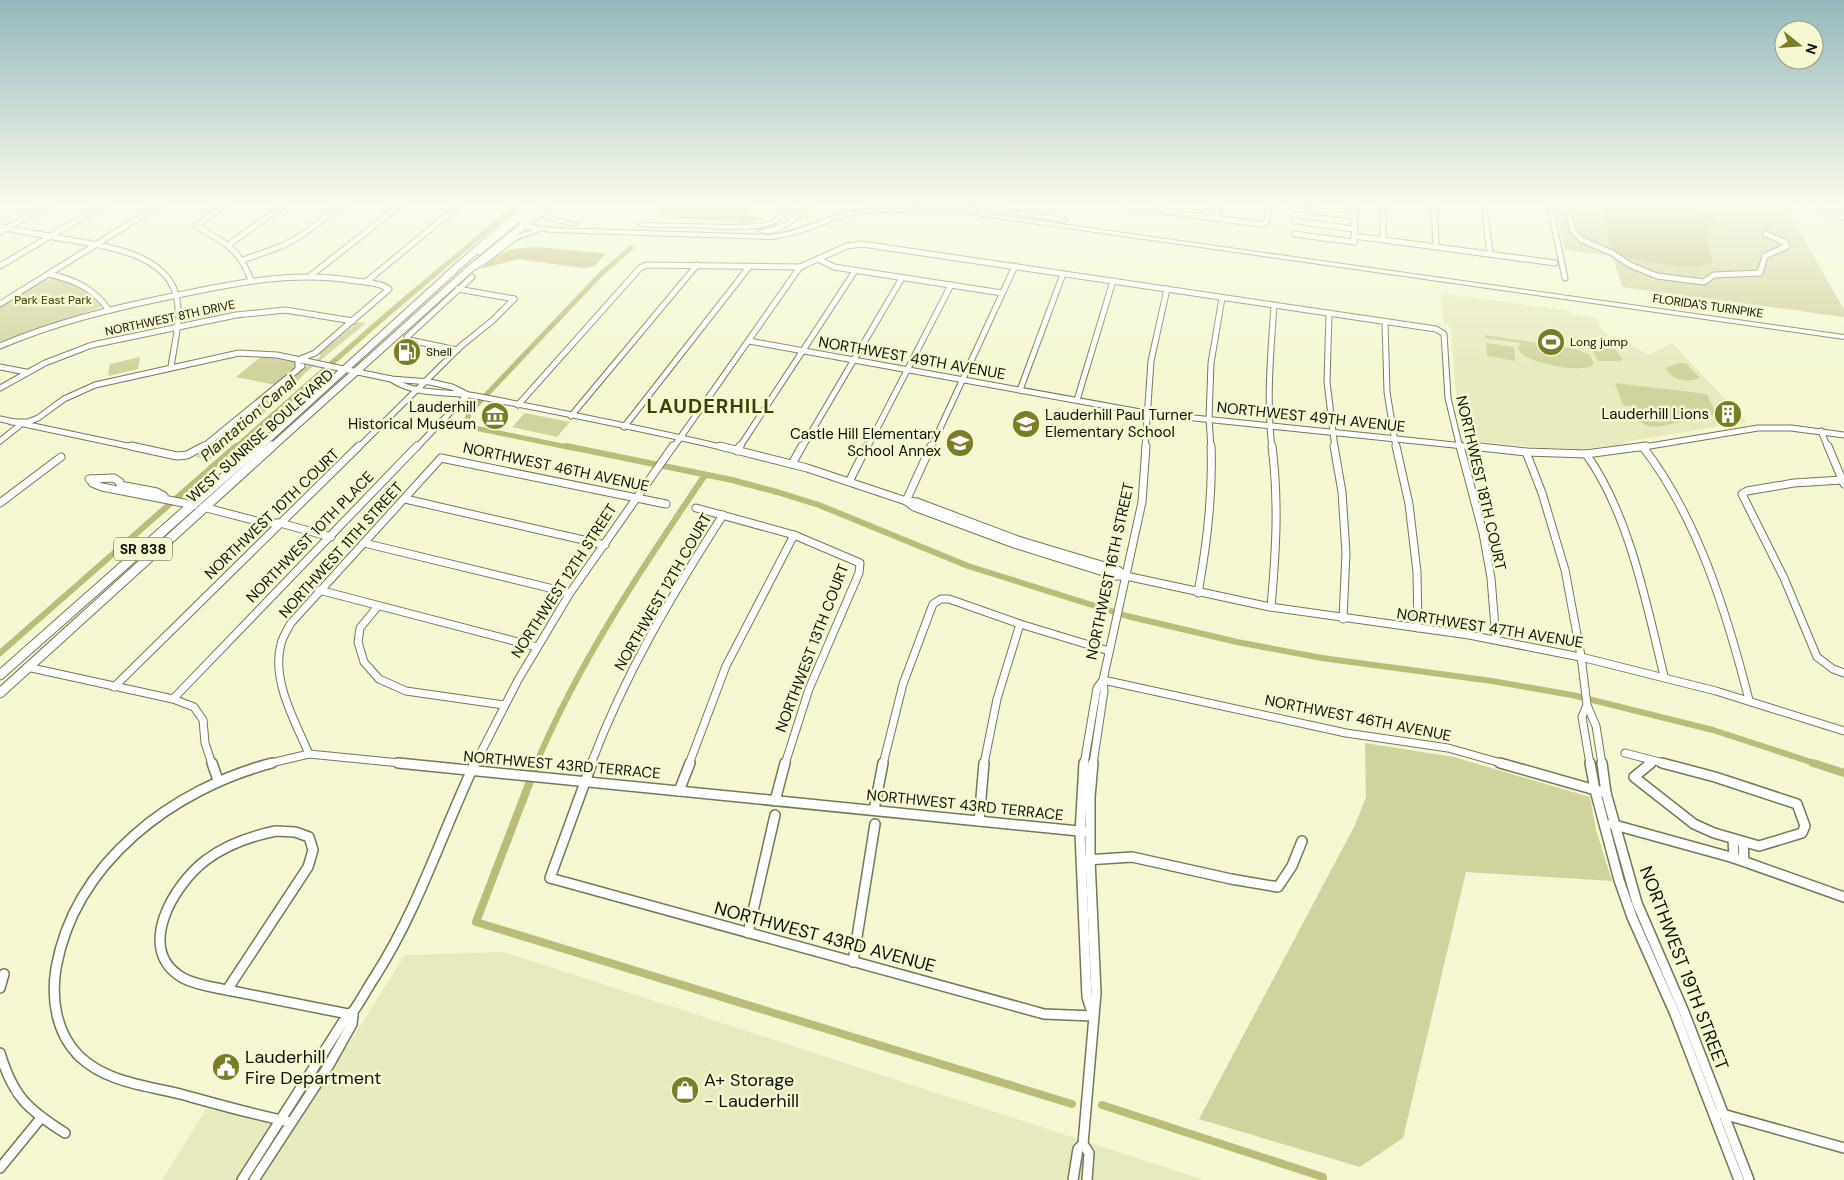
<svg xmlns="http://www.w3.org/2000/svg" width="1844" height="1180" font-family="'DM Sans',sans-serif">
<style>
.built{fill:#e7eabe}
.green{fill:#d0d39d}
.water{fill:#babd79}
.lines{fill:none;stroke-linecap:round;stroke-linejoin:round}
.canal-far2{stroke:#babd79;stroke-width:5}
.canal-far1{stroke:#babd79;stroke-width:6}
.canal{stroke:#babd79;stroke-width:8}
.minor-far2-casing{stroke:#757757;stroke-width:7}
.minor-far1-casing{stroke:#757757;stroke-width:9}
.minor-casing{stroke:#757757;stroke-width:12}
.major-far1-casing{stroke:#757757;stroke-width:9}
.major-casing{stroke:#757757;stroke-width:11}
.highway-casing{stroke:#757757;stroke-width:2}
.minor-far2{stroke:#fff;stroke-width:5}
.minor-far1{stroke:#fff;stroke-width:7}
.minor{stroke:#fff;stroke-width:9}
.major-far1{stroke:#fff;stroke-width:7}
.major{stroke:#fff;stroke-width:9}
.highway{fill:#fff;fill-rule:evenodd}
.labels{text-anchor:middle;stroke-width:5;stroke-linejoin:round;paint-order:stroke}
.far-park-label{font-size:12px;fill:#3f4009;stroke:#f4f7d2}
.far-street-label{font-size:12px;fill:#101105;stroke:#f4f7d2}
.far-poi-label{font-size:12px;fill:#101105;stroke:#f4f7d2;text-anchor:start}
.shield{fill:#f4f7d2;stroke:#545642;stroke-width:1}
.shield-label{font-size:14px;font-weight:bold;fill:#101105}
.street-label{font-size:15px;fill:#101105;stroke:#f4f7d2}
.poi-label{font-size:15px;fill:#101105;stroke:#f4f7d2;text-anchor:end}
.water-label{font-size:16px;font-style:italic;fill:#303112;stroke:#f4f7d2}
.near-street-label{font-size:18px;fill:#101105;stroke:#f4f7d2}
.near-poi-label{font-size:18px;fill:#101105;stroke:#f4f7d2;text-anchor:start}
.district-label{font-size:20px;font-weight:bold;letter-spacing:1px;fill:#3f3f00;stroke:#f4f7d2}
</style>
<rect width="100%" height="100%" fill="#f4f7d2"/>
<g class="built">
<path d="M 1441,293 L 1570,311 L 1571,314 L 1597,318 L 1601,328 L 1609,337 L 1619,338 L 1649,355 L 1672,343 L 1747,422 L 1637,440 L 1612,446 L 1581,449 L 1529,447 L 1468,440 L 1465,438 L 1460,419 L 1456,396 L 1451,328 L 1448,327 L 1448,324 L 1444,323 Z"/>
<path d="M 504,952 L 1204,1180 L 162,1180 L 206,1109 L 296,1127 L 405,955 Z"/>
</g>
<g class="green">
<path d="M 1555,207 L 1786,207 L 1844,310 L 1844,317 L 1622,287 L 1613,256 L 1565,250 Z"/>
<path d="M 54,278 C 78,285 87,285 101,307 L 0,343 L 0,307 L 41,281 Z"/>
<path d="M 358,322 L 366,323 L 306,372 L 286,394 L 209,460 L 196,457 L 293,375 L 320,357 L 320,353 Z"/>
<path d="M 1485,335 L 1576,349 L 1590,355 L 1594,364 C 1585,375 1529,363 1520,352 L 1518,348 L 1521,343 L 1485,338 Z"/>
<path d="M 1486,343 L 1514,347 L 1515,361 L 1487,356 Z"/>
<path d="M 1595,346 L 1615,349 L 1622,358 L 1621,361 L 1598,361 L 1591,348 Z"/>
<path d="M 262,356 L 288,361 L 293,359 L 296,364 L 295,367 L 275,385 L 236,377 Z"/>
<path d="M 140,357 L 138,369 L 108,376 L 110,364 Z"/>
<path d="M 1678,363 L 1686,363 L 1700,378 C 1688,383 1672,381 1666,368 Z"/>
<path d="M 1615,383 L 1707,394 L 1717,416 L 1685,412 L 1688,418 L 1685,421 C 1658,426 1644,436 1630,406 L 1623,405 Z"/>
<path d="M 525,413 L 570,422 L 557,437 L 512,427 Z"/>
<path d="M 1365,743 L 1454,757 L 1590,797 L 1596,830 L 1612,881 L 1466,872 L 1403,1138 L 1360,1167 L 1199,1119 L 1355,825 L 1366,797 Z"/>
</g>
<g class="water">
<path d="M 658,207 L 749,207 L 745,214 L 766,219 L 750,223 L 665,217 L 660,216 Z"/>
<path d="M 1603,207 L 1687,207 L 1722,222 L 1723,225 L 1706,229 L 1712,262 C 1693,273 1642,261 1620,256 C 1602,244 1608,224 1603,207 Z"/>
<path d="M 536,247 L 602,253 L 605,254 L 595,266 L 583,268 L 518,259 L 481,269 C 503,251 507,248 536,247 Z"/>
</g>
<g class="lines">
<g class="canal-far2">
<path d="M 235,448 L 390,312 L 516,206"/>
<path d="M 572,448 L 475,428 L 467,420 L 469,413 L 602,273 L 631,248"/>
</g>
<g class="canal-far1">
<path d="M 566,446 L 732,480 L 777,492 L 819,505 L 968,566 L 1127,616 L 1237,642 L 1322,658 L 1492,681 L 1572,695 L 1713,730 L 1817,764"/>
<path d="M 0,653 L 236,446"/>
<path d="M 536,764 C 580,660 642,568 705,475"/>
</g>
<g class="canal">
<path d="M 537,763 L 476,922 L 1072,1104"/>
<path d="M 1813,763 L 1844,773"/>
<path d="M 1102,1105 L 1323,1177 L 1323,1180"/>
</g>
<defs>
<g id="minor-far2">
<path d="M 224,206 L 196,226 C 225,243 238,247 251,280"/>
<path d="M 1127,206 L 1258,224 L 1264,224 L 1267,221 L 1269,206"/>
<path d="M 1383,206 L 1383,240"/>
<path d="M 1434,206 L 1436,247"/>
<path d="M 1484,206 L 1490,254"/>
<path d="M 1550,206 L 1565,278"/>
<path d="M 1567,206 L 1573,231 L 1582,240 L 1612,253 L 1630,265 L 1657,276 L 1704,282 L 1714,275 L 1760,273 L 1765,256 L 1787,246 L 1786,243 L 1766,234"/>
<path d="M 1804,206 L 1844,217"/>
<path d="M 1296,209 L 1354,216"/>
<path d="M 1216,219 L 1218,206"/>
<path d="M 1294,221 L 1354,229"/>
<path d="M 0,227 C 21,231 42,235 64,239 C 100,245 165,252 176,295 C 182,318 174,345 171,367"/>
<path d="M 0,232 L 45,206"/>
<path d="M 1294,234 L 1354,242 L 1355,218 L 1351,206"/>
<path d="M 1354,236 L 1555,263"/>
<path d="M 228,245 L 283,206"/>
<path d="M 818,259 L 834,267 L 1002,293"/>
<path d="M 243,260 L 282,246 L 299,237 L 341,206"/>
<path d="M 0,266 L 101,206"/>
<path d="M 49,274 C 74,280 92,287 108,309"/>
<path d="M 310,276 L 399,206"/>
<path d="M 366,282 L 458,206"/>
<path d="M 458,289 L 514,299"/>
<path d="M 0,304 L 158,206"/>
<path d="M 1329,313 L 1327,382 L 1335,448"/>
<path d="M 1385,322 L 1387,392 L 1396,448"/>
<path d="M 749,341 L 1146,413 L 1483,448"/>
<path d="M 0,346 C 54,323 110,309 168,297 C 231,284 291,270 356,281 C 366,282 381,283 389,289 L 315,353 L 298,360 L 298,368"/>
<path d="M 457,350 L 409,340 L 407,337 L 472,277"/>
<path d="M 0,367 L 26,372"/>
<path d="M 391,379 C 416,396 447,391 476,396 C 559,412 642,428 725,448"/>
<path d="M 0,388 L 45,363 L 92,345 L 236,315 L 285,310 L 353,321"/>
<path d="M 1020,390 L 1063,274"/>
<path d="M 1077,400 L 1113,281"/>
<path d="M 518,405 L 640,268 L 646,265 L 800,267 L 847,246 L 862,244 L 1436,329 L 1444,334 L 1448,398 L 1460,448"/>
<path d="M 571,416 L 697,265"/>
<path d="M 0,419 L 137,448"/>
<path d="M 11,422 L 28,422 L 38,418 L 64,399 L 95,385 L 239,353 L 277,355 L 391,379 L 430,382 L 452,387 L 466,394"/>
<path d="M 624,427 L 749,267"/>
<path d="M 1821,431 L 1828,448"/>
<path d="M 0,441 L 19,426 L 20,423"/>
<path d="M 202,448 L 302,366"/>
<path d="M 358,448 L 461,346 L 492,321 L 514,299"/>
<path d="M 416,448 L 467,395"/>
<path d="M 673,448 L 800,267"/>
<path d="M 739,448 L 855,271"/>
<path d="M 802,448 L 902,278"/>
<path d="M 867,448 L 951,285"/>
<path d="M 931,448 L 1015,266"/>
<path d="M 1145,448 L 1151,361 L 1167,289"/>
<path d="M 1211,448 L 1209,419 L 1211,363 L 1222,298"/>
<path d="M 1272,448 C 1266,400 1271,352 1274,305"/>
<path d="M 1638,448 L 1758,428 L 1791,428 L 1844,435"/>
</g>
<g id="minor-far1">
<path d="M 131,446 L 177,456 L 187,455 L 204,446"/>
<path d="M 720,446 L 807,468 L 906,501 L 917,502 L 1018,540 L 1118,570 L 1126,576"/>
<path d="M 1334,446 L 1342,492 L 1346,553 L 1343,619"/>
<path d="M 1396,446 L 1409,504 L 1417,572 L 1418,628"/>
<path d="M 1460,446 L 1483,533 L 1491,578 L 1496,640"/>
<path d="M 1471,446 L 1526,452 L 1586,454 L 1646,446"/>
<path d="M 1828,446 L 1844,484"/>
<path d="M 1643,447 C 1698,518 1727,614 1749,700"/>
<path d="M 737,451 L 740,446"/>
<path d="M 1526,452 L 1542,493 L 1565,570 L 1581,656 L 1587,705 L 1596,726 L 1602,764"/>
<path d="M 1586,454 C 1629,513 1647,606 1664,676"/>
<path d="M 792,464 L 802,446"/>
<path d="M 89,479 L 114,478 L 120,482 L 120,485 L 157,492 L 164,496"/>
<path d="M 91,479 L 92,483 L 102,487 L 194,505"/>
<path d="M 850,480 L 867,446"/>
<path d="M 1842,480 L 1794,483 L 1747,491 L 1742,494 L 1784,578 L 1817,657 L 1833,669 L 1844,673"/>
<path d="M 405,499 L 605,545"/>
<path d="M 906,501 L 914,507 L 1014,544 L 1116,576 L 1126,576 L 1270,607 L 1469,635 L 1585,658 L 1716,691 L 1844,731"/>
<path d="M 906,501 L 931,446"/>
<path d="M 0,503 L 61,457"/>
<path d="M 203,507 L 264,523 L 280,523 L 331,537"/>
<path d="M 696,508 L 794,535 L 860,563 L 859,573 L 809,689 L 785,764"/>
<path d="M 364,543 L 570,593"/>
<path d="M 319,590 L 537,647"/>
<path d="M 1198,593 C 1207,544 1213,496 1211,446"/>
<path d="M 378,606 L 360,628 L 358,642 L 364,662 L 379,679 L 406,691 L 504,705"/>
<path d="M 1271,607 C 1276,551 1279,502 1272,446"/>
<path d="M 27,667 L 173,699 L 194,707 L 203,720 L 205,743 L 212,764"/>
<path d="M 1103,680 L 1346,733 L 1448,748 L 1505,764"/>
<path d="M 114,687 L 359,446"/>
<path d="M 173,699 L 417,446"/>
<path d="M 1587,705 L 1582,717 L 1590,764"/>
<path d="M 1625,753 L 1667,764"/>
<path d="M 309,754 C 295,721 271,680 281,644 C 283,636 287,630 291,623 L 441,458 L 666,504"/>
<path d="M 267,764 L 309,754 L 410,764"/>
<path d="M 475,764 L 518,680 L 570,593 L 673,446"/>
<path d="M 591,764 C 625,674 671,596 723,515"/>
<path d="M 689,764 L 726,666 L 794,535"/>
<path d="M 883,764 L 903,684 L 933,604 L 941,599 L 949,599 L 1020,624 L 1109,651"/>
<path d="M 984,764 L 997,699 L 1020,624"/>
<path d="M 1084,764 L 1097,688 L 1103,680"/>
<path d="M 1093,764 L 1104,691 L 1103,680 L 1142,502 L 1146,446"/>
<path d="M 1649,764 L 1653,761"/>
</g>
<g id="minor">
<path d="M 212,763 L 218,780"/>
<path d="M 272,763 C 173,789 75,862 56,968 C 51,999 56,1033 79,1056 C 107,1083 149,1086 184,1095 C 220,1105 255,1115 291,1122"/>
<path d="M 398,763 L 1089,832"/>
<path d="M 592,763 L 550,878 L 1044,1014 L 1093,1016"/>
<path d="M 1084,763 L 1080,833 L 1087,997 L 1092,1013"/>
<path d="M 1500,763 L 1606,793"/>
<path d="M 1590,763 L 1595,790 L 1619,880 L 1632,917 L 1675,1014 L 1739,1180"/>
<path d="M 1602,763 L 1606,793 L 1637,903 L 1684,1012 L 1749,1180"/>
<path d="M 1651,763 L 1634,777 L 1694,824 L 1714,833 L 1759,846 L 1802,833 L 1805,826 L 1797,804 L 1715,777 L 1662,763"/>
<path d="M 679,791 L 690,763"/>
<path d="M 775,801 L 785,763"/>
<path d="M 874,810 L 883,763"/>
<path d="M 979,821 L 984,763"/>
<path d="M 1611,824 L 1734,858 L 1844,897"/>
<path d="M 276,831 L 295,832 L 309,837 L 313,850 L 308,867 L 227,990 C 212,987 196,985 183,978 C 134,950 174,884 206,860 C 226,845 251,836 276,831 Z"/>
<path d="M 1733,839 L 1734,858"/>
<path d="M 1743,842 L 1744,861"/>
<path d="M 1086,860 L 1132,857 L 1231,879 L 1278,887 L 1292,866 L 1302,841"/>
<path d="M 748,933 L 775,815"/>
<path d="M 853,962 L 875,824"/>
<path d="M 0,988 L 4,974"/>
<path d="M 227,990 L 353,1015"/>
<path d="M 0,1053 C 13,1096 27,1109 65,1133"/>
<path d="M 1719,1113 L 1844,1148"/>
<path d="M 0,1168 L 41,1118"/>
<path d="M 242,1180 L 343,1022 C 358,1009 365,991 376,975 C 418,909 442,833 475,763"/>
<path d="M 254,1180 L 329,1065 L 352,1024 L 353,1015"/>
<path d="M 1073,1180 L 1078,1149 L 1083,1144"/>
<path d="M 1087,1180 L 1089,1153 L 1083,1144 L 1096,993 L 1090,859 L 1090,797 L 1093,763"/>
</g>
<g id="major-far1">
<path d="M 479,251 L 533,206"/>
<path d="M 258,448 L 453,271"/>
<path d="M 271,448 L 470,269 L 543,210"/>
</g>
<g id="major">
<path d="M 0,675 L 259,446"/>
<path d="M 0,693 L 272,446"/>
</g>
<g id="highway">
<path d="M 522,206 L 530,206 L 450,278 L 444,278 L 444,274 Z"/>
<path d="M 533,206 L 540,206 L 526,221 L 526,224 L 552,228 L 771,235 C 796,232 817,221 841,214 C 861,208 881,206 902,207 C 909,208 919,207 924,211 L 921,213 C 897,211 872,210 848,216 C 822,224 799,236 771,239 L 552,232 L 539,230 L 538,232 C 529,235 520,237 512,243 C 500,251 481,271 467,271 L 467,267 C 490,255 507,235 533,230 L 519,226 L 521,220 Z"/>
<path d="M 542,206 L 549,206 L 546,212 L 549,216 L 578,224 L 575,226 L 545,219 L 540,212 Z"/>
<path d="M 783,206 L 789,206 L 785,217 L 776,223 L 760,228 L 728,229 L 689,227 L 648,227 L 639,225 L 642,223 L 728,225 L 760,224 L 771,221 L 780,215 Z"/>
<path d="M 803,206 L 810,206 C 801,219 773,240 758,231 L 785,223 L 795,215 Z"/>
<path d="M 913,206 L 934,206 L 1844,335 L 1844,339 Z"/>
<path d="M 963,206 L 984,206 L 1064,218 L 1067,220 L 1064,222 Z"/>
</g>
</defs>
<use href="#minor-far2" class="minor-far2-casing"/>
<use href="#minor-far1" class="minor-far1-casing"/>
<use href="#minor" class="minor-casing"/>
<use href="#major-far1" class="major-far1-casing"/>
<use href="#major" class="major-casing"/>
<use href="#highway" class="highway-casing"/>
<use href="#minor-far2" class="minor-far2"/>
<use href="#minor-far1" class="minor-far1"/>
<use href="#minor" class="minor"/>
<use href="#major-far1" class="major-far1"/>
<use href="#major" class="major"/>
<use href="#highway" class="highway"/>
</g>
<linearGradient id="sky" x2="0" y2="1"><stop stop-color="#95b8bc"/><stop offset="0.55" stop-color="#fafbeb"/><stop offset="1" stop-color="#fafbeb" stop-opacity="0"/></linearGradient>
<rect width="1844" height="372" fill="url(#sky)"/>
<defs>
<symbol id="stadium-disc" viewBox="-11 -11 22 22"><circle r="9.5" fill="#7b7d25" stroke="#f4f7d2"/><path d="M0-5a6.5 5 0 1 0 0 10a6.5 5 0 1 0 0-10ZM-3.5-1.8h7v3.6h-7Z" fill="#fff"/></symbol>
<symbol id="fuel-disc" viewBox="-11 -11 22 22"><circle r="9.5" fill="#7b7d25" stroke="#f4f7d2"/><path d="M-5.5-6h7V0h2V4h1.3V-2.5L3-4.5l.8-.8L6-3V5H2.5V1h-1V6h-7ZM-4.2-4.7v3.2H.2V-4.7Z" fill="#fff"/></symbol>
<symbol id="building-disc" viewBox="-11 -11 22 22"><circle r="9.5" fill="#7b7d25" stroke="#f4f7d2"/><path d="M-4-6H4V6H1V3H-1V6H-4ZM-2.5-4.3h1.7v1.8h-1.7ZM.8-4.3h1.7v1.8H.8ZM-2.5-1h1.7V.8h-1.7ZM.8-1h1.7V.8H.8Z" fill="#fff"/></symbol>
<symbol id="museum-disc" viewBox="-11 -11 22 22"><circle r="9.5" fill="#7b7d25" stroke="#f4f7d2"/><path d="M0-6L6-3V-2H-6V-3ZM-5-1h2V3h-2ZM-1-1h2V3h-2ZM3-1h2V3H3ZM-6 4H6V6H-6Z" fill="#fff"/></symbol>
<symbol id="school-disc" viewBox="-11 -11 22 22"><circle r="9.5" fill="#7b7d25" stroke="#f4f7d2"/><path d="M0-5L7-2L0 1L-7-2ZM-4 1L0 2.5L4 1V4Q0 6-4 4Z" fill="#fff"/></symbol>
<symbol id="civic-disc" viewBox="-11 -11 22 22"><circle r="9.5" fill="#7b7d25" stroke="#f4f7d2"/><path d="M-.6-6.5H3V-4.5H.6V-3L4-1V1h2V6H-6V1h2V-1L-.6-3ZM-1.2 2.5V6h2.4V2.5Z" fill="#fff"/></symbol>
<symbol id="shop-disc" viewBox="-11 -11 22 22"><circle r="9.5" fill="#7b7d25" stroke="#f4f7d2"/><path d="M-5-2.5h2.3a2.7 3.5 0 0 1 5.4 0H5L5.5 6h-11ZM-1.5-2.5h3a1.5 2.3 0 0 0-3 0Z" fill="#fff"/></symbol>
</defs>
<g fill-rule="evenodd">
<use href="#stadium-disc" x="1535" y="326" width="32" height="32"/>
<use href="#fuel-disc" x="391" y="336" width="32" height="32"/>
<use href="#building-disc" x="1712" y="398" width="32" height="32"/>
<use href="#museum-disc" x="479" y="400" width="32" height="32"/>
<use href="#school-disc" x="1010" y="408" width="32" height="32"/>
<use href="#school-disc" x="944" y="427" width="32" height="32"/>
<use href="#civic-disc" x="210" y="1051" width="32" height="32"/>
<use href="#shop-disc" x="669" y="1074" width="32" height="32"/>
</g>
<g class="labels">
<g class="far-park-label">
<text x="53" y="304">Park East Park</text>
</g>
<g class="far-street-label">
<text transform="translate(1708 306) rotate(8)" y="4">FLORIDA'S TURNPIKE</text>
<text transform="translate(170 318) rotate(-12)" y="4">NORTHWEST 8TH DRIVE</text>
</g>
<g class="far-poi-label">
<text x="1570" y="346">Long jump</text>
<text x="426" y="356">Shell</text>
</g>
<rect class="shield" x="114" y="537.5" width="58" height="23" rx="4"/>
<g class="shield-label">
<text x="143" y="554">SR 838</text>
</g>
<g class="street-label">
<text transform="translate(912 358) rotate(10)" y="5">NORTHWEST 49TH AVENUE</text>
<text transform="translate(1311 417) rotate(6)" y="5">NORTHWEST 49TH AVENUE</text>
<text transform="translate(260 436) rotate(-42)" y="5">WEST SUNRISE BOULEVARD</text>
<text transform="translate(556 467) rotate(12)" y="5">NORTHWEST 46TH AVENUE</text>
<text transform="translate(1481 483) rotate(77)" y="5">NORTHWEST 18TH COURT</text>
<text transform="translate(272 514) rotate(-44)" y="5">NORTHWEST 10TH COURT</text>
<text transform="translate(310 537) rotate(-46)" y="5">NORTHWEST 10TH PLACE</text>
<text transform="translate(341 550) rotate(-48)" y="5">NORTHWEST 11TH STREET</text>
<text transform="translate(1110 571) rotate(-78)" y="5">NORTHWEST 16TH STREET</text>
<text transform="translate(564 581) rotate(-57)" y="5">NORTHWEST 12TH STREET</text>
<text transform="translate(663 592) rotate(-60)" y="5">NORTHWEST 12TH COURT</text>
<text transform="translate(1490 628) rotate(9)" y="5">NORTHWEST 47TH AVENUE</text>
<text transform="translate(812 648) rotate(-69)" y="5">NORTHWEST 13TH COURT</text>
<text transform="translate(1358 718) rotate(11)" y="5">NORTHWEST 46TH AVENUE</text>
<text transform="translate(562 765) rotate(5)" y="5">NORTHWEST 43RD TERRACE</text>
<text transform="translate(965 805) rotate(6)" y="5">NORTHWEST 43RD TERRACE</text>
</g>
<g class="poi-label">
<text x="476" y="412">Lauderhill<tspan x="476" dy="17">Historical Museum</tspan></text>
<text x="1709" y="419">Lauderhill Lions</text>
<text x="1045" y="420" text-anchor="start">Lauderhill Paul Turner<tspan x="1045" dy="17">Elementary School</tspan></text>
<text x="941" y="439">Castle Hill Elementary<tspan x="941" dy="17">School Annex</tspan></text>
</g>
<g class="water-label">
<text transform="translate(248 418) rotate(-41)" y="6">Plantation Canal</text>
</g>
<g class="near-street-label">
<text transform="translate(825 937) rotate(15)" y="6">NORTHWEST 43RD AVENUE</text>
<text transform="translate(1684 968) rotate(69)" y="6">NORTHWEST 19TH STREET</text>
</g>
<g class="near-poi-label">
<text x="245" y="1063">Lauderhill<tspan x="245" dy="21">Fire Department</tspan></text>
<text x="704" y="1086">A+ Storage<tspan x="704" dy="21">- Lauderhill</tspan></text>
</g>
<g class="district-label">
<text x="711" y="413">LAUDERHILL</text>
</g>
</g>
<g transform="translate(1799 45) rotate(107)"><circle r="24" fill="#f4f7d2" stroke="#999b80"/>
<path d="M0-4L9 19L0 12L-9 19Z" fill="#7b7d25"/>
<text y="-8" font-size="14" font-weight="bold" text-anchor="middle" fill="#101105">N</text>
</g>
</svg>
